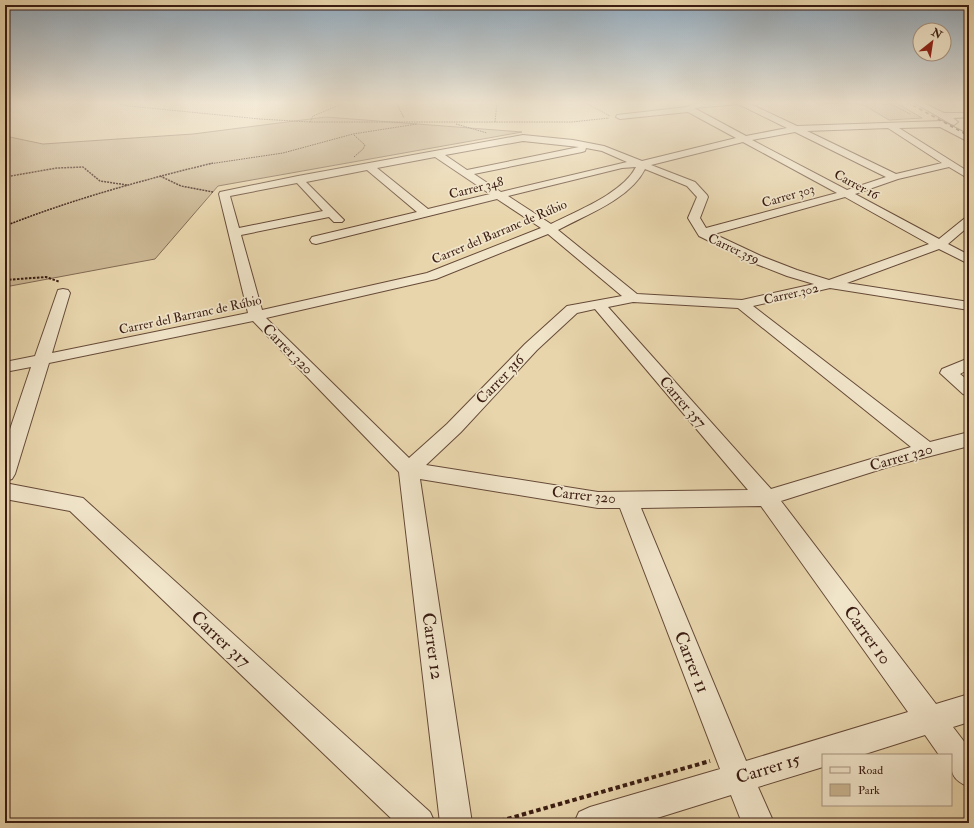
<svg xmlns="http://www.w3.org/2000/svg" width="974" height="828" font-family="'IM FELL Double Pica',serif">
<style>
.green{fill:#cab692;stroke:#826952}
.lines{fill:none;stroke-linecap:round;stroke-linejoin:round}
.stream{fill:#7f654f;fill-rule:evenodd}
.minor-casing{stroke:#664a38;stroke-width:2}
.path-far3{stroke:#3a1c12;stroke-width:1;stroke-dasharray:1.5 1;stroke-linecap:butt}
.path-far2{stroke:#3a1c12;stroke-width:1.5;stroke-dasharray:2 1;stroke-linecap:butt}
.path-far1{stroke:#3a1c12;stroke-width:2;stroke-dasharray:2.5 1.5;stroke-linecap:butt}
.path{stroke:#3a1c12;stroke-width:4;stroke-dasharray:4.5 3;stroke-linecap:butt}
.minor{fill:#f0e4c9;fill-rule:evenodd}
.rail{stroke:#3a1c12;stroke-width:1.5;stroke-dasharray:3.5 3.5;stroke-linecap:butt}
.labels{text-anchor:middle;stroke-width:3.5;stroke-linejoin:round;paint-order:stroke}
.far-street-label{font-size:13px;fill:#3a1c12;stroke:#f0e4c9}
.street-label{font-size:15px;fill:#3a1c12;stroke:#f0e4c9}
.near-street-label{font-size:18px;fill:#3a1c12;stroke:#f0e4c9}
</style>
<rect width="100%" height="100%" fill="#e8d5ac"/>
<filter id="stains"><feTurbulence type="fractalNoise" baseFrequency=".005" numOctaves="4"/><feColorMatrix values="0 0 0 0 .2 0 0 0 0 .09 0 0 0 0 .02 0 0 0 .5 -.17"/></filter>
<radialGradient id="worn" r=".72"><stop offset=".6" stop-color="#630" stop-opacity="0"/><stop offset="1" stop-color="#630" stop-opacity=".3"/></radialGradient>
<g class="green">
<path d="M 791,102 L 895,102 L 922,118 L 889,120 L 862,104 Z"/>
<path d="M 326,117 L 522,132 L 218,186 L 155,259 L 5,287 L 5,136 L 43,144 L 193,134 Z"/>
</g>
<g class="lines">
<path class="stream" d="M 969,116 L 969,118 L 956,119 L 955,118 Z"/>
<defs>
<g id="minor">
<path d="M 713,102 L 746,102 L 797,126 L 942,121 L 969,135 L 969,142 L 940,127 L 899,128 L 969,172 L 969,179 L 949,167 L 898,179 L 855,194 L 939,239 L 965,218 L 969,217 L 969,226 L 948,244 L 969,255 L 969,264 L 939,249 L 847,283 L 969,302 L 969,310 L 830,288 L 753,306 L 930,442 L 969,432 L 969,446 L 888,467 L 781,501 L 936,704 L 969,694 L 969,722 L 953,727 L 969,748 L 969,787 C 951,779 951,773 951,755 L 939,755 L 925,735 L 862,755 L 823,755 L 823,767 L 758,787 L 774,823 L 742,823 L 731,795 L 641,823 L 574,823 L 579,812 L 590,807 L 720,769 L 620,508 L 598,508 L 420,479 L 472,823 L 440,823 L 399,472 L 253,321 L 49,363 L 15,474 L 12,479 L 5,481 L 5,444 L 31,367 L 5,372 L 5,362 L 35,356 L 58,290 L 63,289 L 68,290 L 70,293 L 52,353 L 248,313 L 219,194 L 220,192 L 298,176 L 523,135 L 573,140 L 604,146 L 642,161 L 736,138 L 688,112 L 620,119 L 616,117 L 617,115 L 687,107 L 692,104 ZM 738,104 L 787,128 L 746,136 L 694,108 ZM 888,128 L 942,163 L 896,174 L 807,131 ZM 795,132 L 886,177 L 847,190 L 752,140 ZM 523,141 L 579,147 L 467,170 L 445,155 ZM 743,142 L 837,193 L 706,228 L 700,218 L 708,197 L 707,195 L 695,182 L 651,165 ZM 586,148 L 602,151 L 627,162 L 501,192 L 474,174 L 582,152 L 585,151 ZM 435,157 L 490,194 L 428,209 L 377,168 ZM 636,167 C 622,194 576,211 551,224 L 508,196 L 622,168 ZM 645,169 L 687,186 L 697,197 L 688,218 L 699,236 L 751,262 L 787,276 L 814,284 L 742,300 L 637,294 L 558,230 C 586,215 630,199 645,169 ZM 367,170 L 417,212 L 312,237 L 310,240 L 312,243 L 316,244 L 497,199 L 541,228 L 427,273 L 262,310 L 241,235 L 329,217 L 334,222 L 342,222 L 344,220 L 306,182 ZM 297,183 L 323,211 L 239,228 L 230,196 ZM 845,197 L 929,244 L 829,280 L 797,270 L 761,256 L 714,234 ZM 548,234 L 622,296 L 567,306 L 525,344 L 447,424 L 409,458 L 266,318 L 436,279 ZM 633,302 L 738,308 L 911,447 L 771,489 L 608,307 ZM 595,309 L 748,490 L 598,492 L 426,465 L 461,432 L 537,350 L 577,313 ZM 761,506 L 908,712 L 746,761 L 641,508 Z"/>
<path d="M 913,102 L 922,102 L 944,113 L 969,113 L 969,117 L 953,118 L 958,122 L 954,125 L 951,124 Z"/>
<path d="M 969,358 L 969,369 L 960,374 L 969,381 L 969,396 L 963,394 L 940,373 L 942,369 Z"/>
<path d="M 5,483 L 83,498 L 430,812 L 435,823 L 396,823 L 70,511 L 5,499 Z"/>
</g>
</defs>
<use href="#minor" class="minor-casing"/>
<g class="path-far3">
<path d="M 110,102 L 129,106 L 260,119 L 310,122 L 572,122 L 609,118"/>
<path d="M 396,102 L 404,118"/>
<path d="M 584,102 L 610,116"/>
<path d="M 834,102 L 851,103"/>
<path d="M 851,102 L 893,105"/>
<path d="M 887,102 L 910,114"/>
<path d="M 310,122 L 313,116 L 347,102"/>
<path d="M 495,122 L 497,102"/>
<path d="M 456,124 L 487,133"/>
<path d="M 354,135 L 365,145 L 363,149 L 354,157"/>
<path d="M 209,164 L 283,153 L 353,134 L 417,124"/>
</g>
<g class="path-far2">
<path d="M 160,176 L 181,186 L 213,192"/>
<path d="M 5,177 L 57,168 L 83,167 L 100,181 L 127,185"/>
<path d="M 5,226 C 73,199 143,180 213,163"/>
</g>
<path class="path-far1" d="M 5,280 L 46,277 L 60,282"/>
<path class="path" d="M 493,823 L 710,761"/>
<use href="#minor" class="minor"/>
<path class="rail" d="M 907,102 L 969,136"/>
</g>
<linearGradient id="sky" x2="0" y2="1"><stop stop-color="#90a8bb"/><stop offset="0.47" stop-color="#f5ecda"/><stop offset="1" stop-color="#f5ecda" stop-opacity="0"/></linearGradient>
<rect width="974" height="218" fill="url(#sky)"/>
<g class="labels">
<g class="far-street-label">
<text transform="translate(857 184) rotate(28)" y="5">Carrer 16</text>
<text transform="translate(476 187) rotate(-14)" y="5">Carrer 348</text>
<text transform="translate(788 195) rotate(-16)" y="5">Carrer 303</text>
<text transform="translate(499 231) rotate(-23)" y="5">Carrer del Barranc de Rúbio</text>
<text transform="translate(734 248) rotate(25)" y="5">Carrer 359</text>
<text transform="translate(791 293) rotate(-13)" y="5">Carrer 302</text>
<text transform="translate(190 314) rotate(-12)" y="5">Carrer del Barranc de Rúbio</text>
</g>
<g class="street-label">
<text transform="translate(288 349) rotate(45)" y="5">Carrer 320</text>
<text transform="translate(500 379) rotate(-46)" y="5">Carrer 316</text>
<text transform="translate(683 402) rotate(49)" y="5">Carrer 357</text>
<text transform="translate(901 457) rotate(-16)" y="5">Carrer 320</text>
<text transform="translate(584 495) rotate(6)" y="5">Carrer 320</text>
</g>
<g class="near-street-label">
<text transform="translate(868 635) rotate(54)" y="6">Carrer 10</text>
<text transform="translate(221 639) rotate(43)" y="6">Carrer 317</text>
<text transform="translate(433 646) rotate(82)" y="6">Carrer 12</text>
<text transform="translate(692 662) rotate(68)" y="6">Carrer 11</text>
<text transform="translate(768 768) rotate(-17)" y="6">Carrer 15</text>
</g>
</g>
<rect width="974" height="828" fill="none" stroke="#e8d5ac" stroke-width="20"/>
<rect x="6" y="6" width="962" height="816" fill="none" stroke="#3a1c12" stroke-width="2"/>
<rect x="10" y="10" width="954" height="808" fill="none" stroke="#3a1c12"/>
<rect x="822" y="754" width="130" height="52" fill="#f0e4c9" stroke="#a79480"/>
<rect x="830" y="767" width="20" height="6" fill="#f0e4c9" stroke="#a79480"/>
<text x="858" y="774" font-size="12" fill="#3a1c12">Road</text>
<rect x="830" y="784" width="20" height="12" fill="#cab692" stroke="#a79480"/>
<text x="858" y="794" font-size="12" fill="#3a1c12">Park</text>
<g transform="translate(932 42) rotate(30)"><circle r="19" fill="#f0e4c9" stroke="#a79480"/>
<path d="M0-3L7 15L0 10L-7 15Z" fill="#8f2418"/>
<text y="-6" font-size="11" font-weight="bold" text-anchor="middle" fill="#3a1c12">N</text>
</g>
<rect width="100%" height="100%" filter="url(#stains)"/>
<rect width="100%" height="100%" fill="url(#worn)"/>
</svg>
